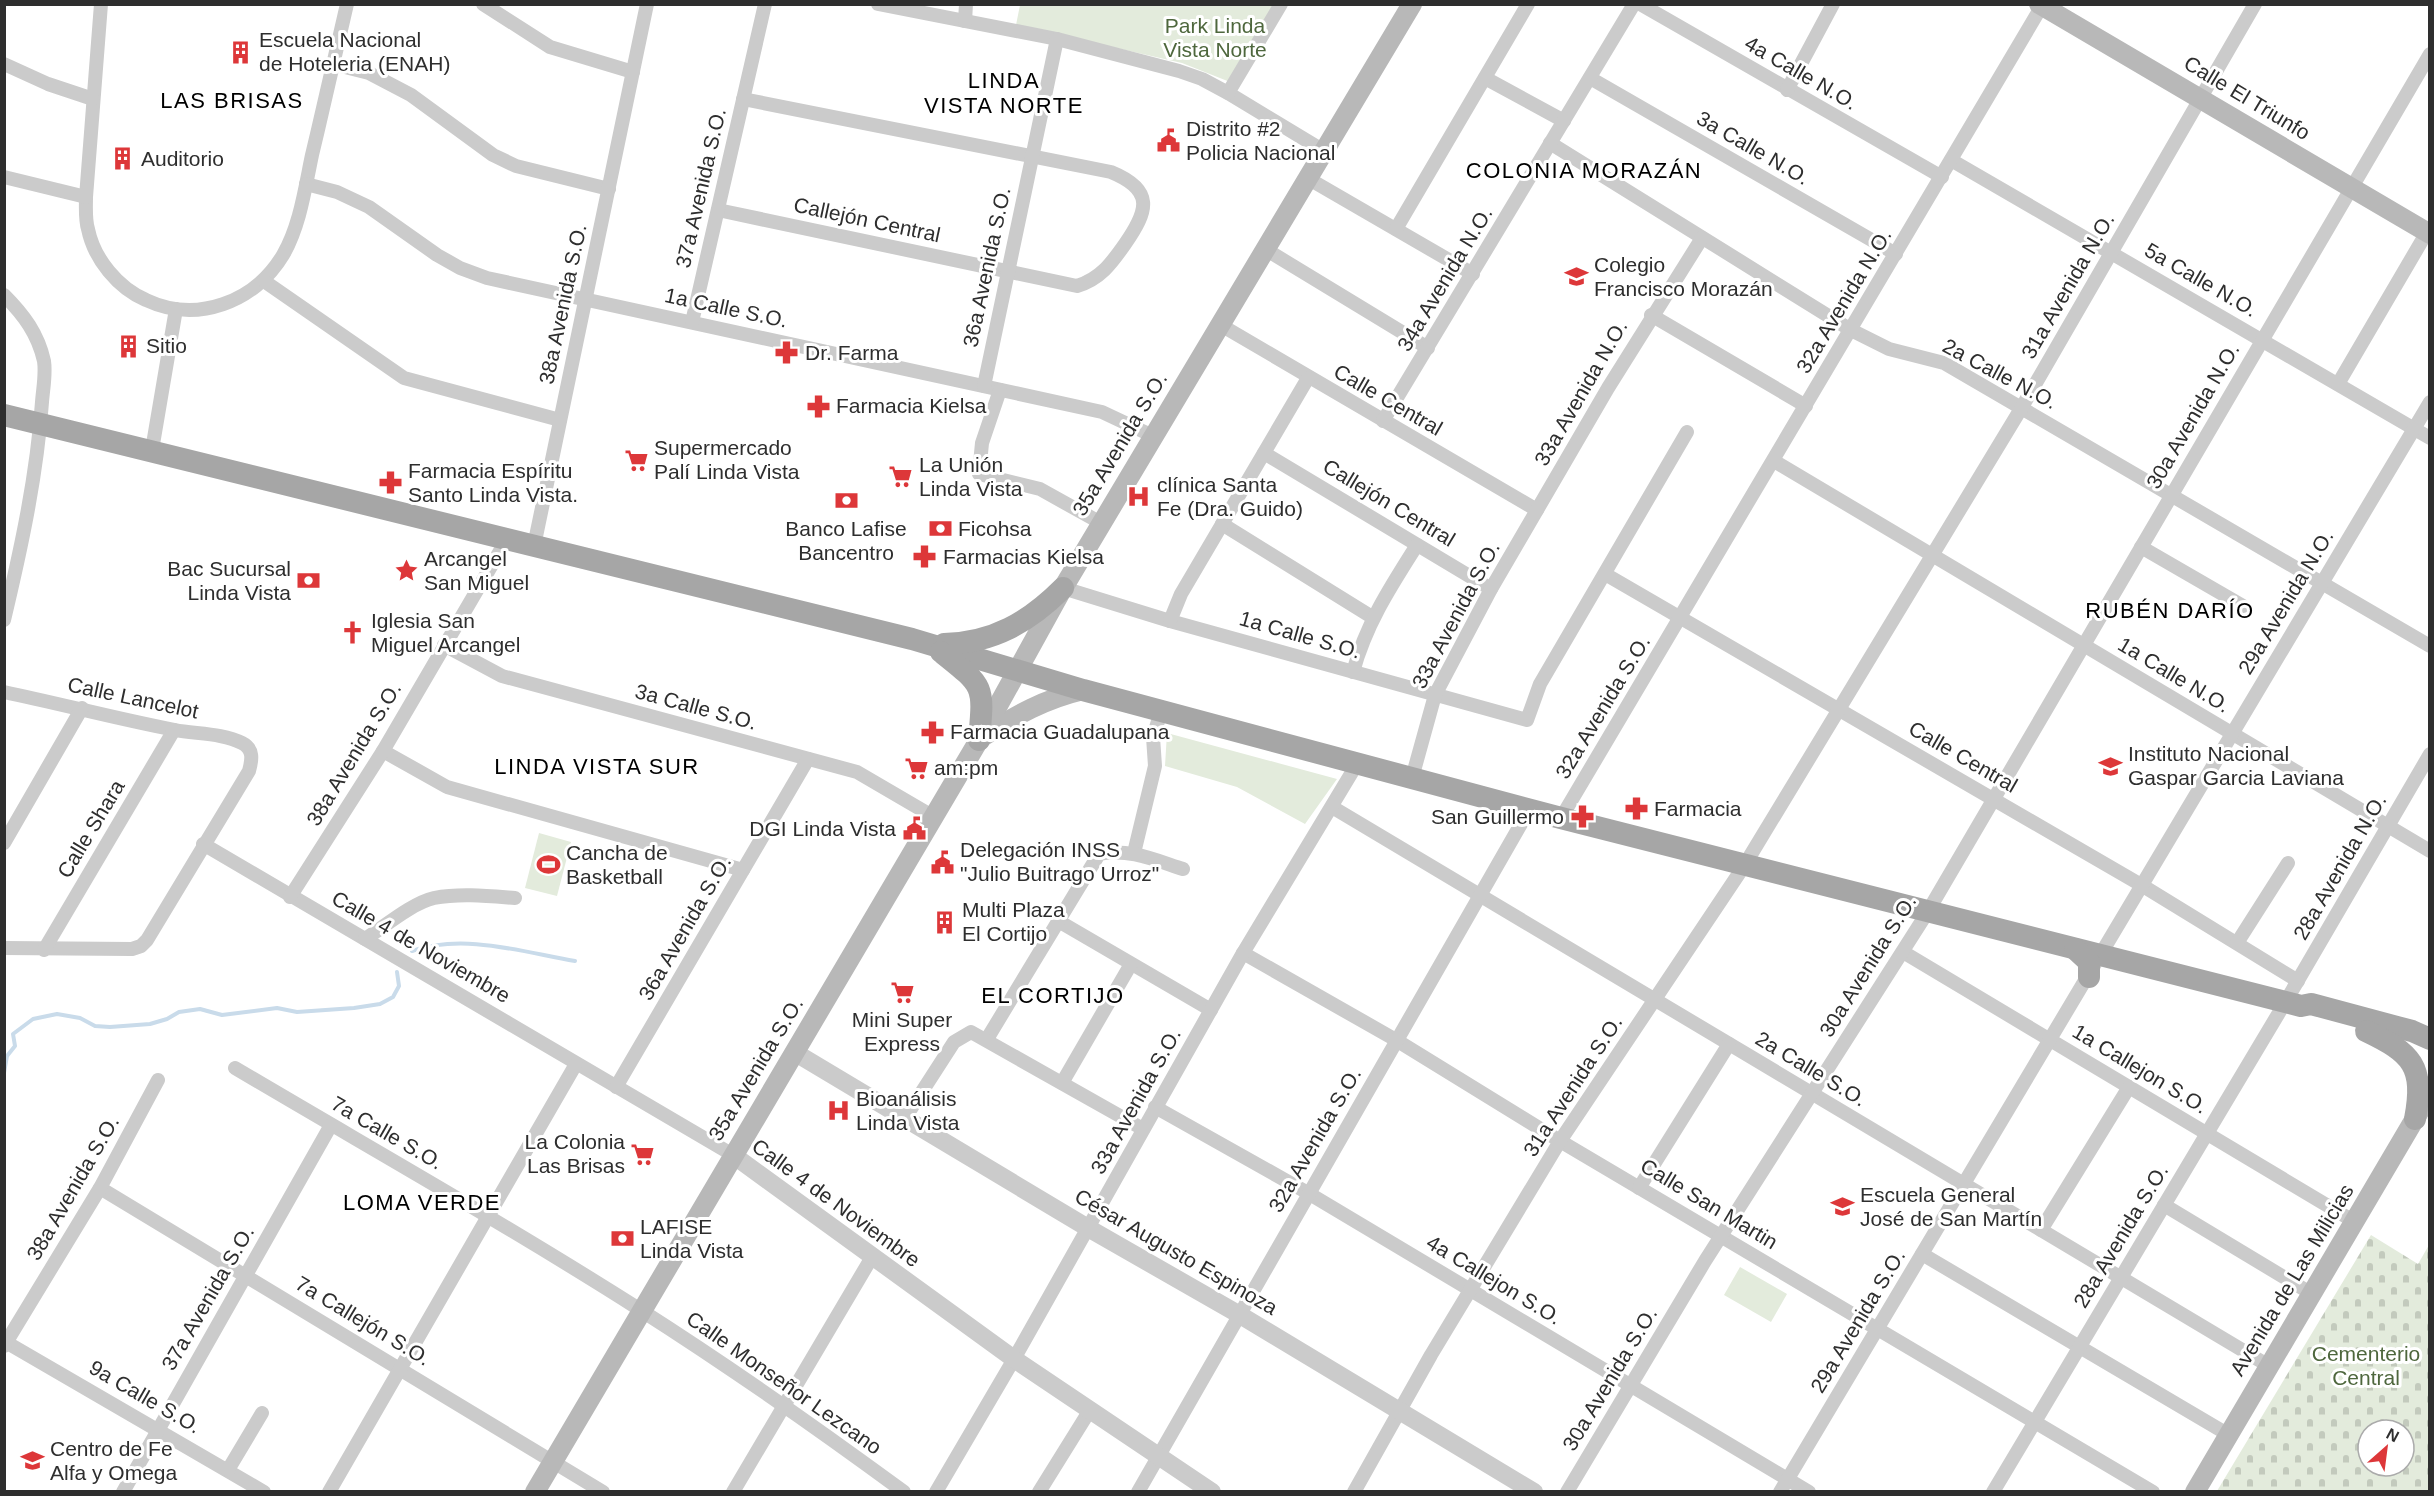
<svg xmlns="http://www.w3.org/2000/svg" width="2434" height="1496" font-family="Helvetica,sans-serif">
<style>
.green{fill:#e3ebdc}
.cemetery{fill:url(#cemetery-stones);fill-rule:evenodd}
.lines{fill:none;stroke-linecap:round;stroke-linejoin:round}
.stream{stroke:#c9dbea;stroke-width:4}
.minor{stroke:#cbcbcb;stroke-width:14}
.tertiary{stroke:#cbcbcb;stroke-width:18}
.secondary{stroke:#b8b8b8;stroke-width:20}
.primary{stroke:#a6a6a6;stroke-width:22}
.labels{text-anchor:middle;stroke-width:6;stroke-linejoin:round;paint-order:stroke}
.park-label{font-size:21px;fill:#4e673d;stroke:#fff}
.poi-label{font-size:21px;fill:#2e2e2e;stroke:#fff;text-anchor:start}
.street-label{font-size:21px;fill:#2e2e2e;stroke:#fff}
.neighbourhood-label{font-size:22px;letter-spacing:1.5px;fill:#000;stroke:#fff}
</style>
<defs>
<pattern id="cemetery-stones" width="16" height="16" patternUnits="userSpaceOnUse" patternTransform="scale(1.5)"><rect width="16" height="16" fill="#e3ebdc"/><path d="M2 7V4a2 2 0 0 1 4 0v3zM10 15v-3a2 2 0 0 1 4 0v3z" fill="#c3cabd"/></pattern>
</defs>
<rect width="100%" height="100%" fill="#fff"/>
<g class="green">
<path d="M 1020,5 L 1275,5 L 1230,82 L 1182,63 L 1016,25 Z"/>
<path d="M 1167,733 L 1337,779 L 1305,824 L 1237,787 L 1165,766 Z"/>
<path d="M 539,833 L 571,842 L 557,896 L 525,888 Z"/>
<path d="M 1740,1267 L 1787,1294 L 1771,1322 L 1724,1295 Z"/>
</g>
<path class="cemetery" d="M 2371,1235 L 2418,1264 L 2429,1245 L 2429,1491 L 2217,1491 ZM 2368,1430 L 2404,1430 L 2404,1466 L 2368,1466 Z"/>
<g class="lines">
<g class="stream">
<path d="M 412,951 C 464,933 522,952 575,961"/>
<path d="M 4,1073 L 7,1056 L 15,1046 L 13,1034 L 33,1019 L 57,1014 L 80,1018 L 95,1026 L 110,1027 L 150,1024 L 167,1019 L 179,1012 L 200,1009 L 222,1015 L 277,1008 L 297,1012 L 354,1008 L 380,1004 L 393,997 L 399,986 L 397,972"/>
</g>
<g class="minor">
<path d="M 101,4 L 86,197 C 86,207 85,219 88,229 C 94,259 118,288 146,300 C 197,324 255,302 283,255 C 300,226 305,188 312,155 C 324,105 335,55 347,4"/>
<path d="M 483,4 L 550,47 L 633,72"/>
<path d="M 878,4 L 1057,39 L 1179,71 L 1202,79 L 1228,93 L 1324,151"/>
<path d="M 1640,4 L 1942,177"/>
<path d="M 965,21 L 966,4"/>
<path d="M 4,64 L 48,84 L 93,99"/>
<path d="M 333,64 L 369,73 L 411,95 L 493,155 L 516,166 L 609,189"/>
<path d="M 1485,78 L 1564,121"/>
<path d="M 1590,78 L 1896,254"/>
<path d="M 1787,90 L 1833,4"/>
<path d="M 1228,93 L 1281,4"/>
<path d="M 1550,143 L 1851,330 L 1889,349 L 1944,363 L 2430,646"/>
<path d="M 1951,160 L 2430,438"/>
<path d="M 4,177 L 86,197"/>
<path d="M 1309,179 L 1473,274"/>
<path d="M 306,184 L 337,192 L 369,207 L 437,255 L 460,268 L 487,278 L 1102,412 L 1153,436"/>
<path d="M 718,210 L 1077,286 C 1100,279 1111,264 1125,244 C 1148,211 1155,190 1111,172 L 743,99"/>
<path d="M 1396,229 L 1528,4"/>
<path d="M 1265,249 L 1428,348"/>
<path d="M 264,281 L 404,378 L 560,420"/>
<path d="M 4,295 C 24,315 38,334 44,361 C 46,374 43,389 42,402 C 37,475 21,549 4,620"/>
<path d="M 1651,315 L 1806,406"/>
<path d="M 692,322 L 765,4"/>
<path d="M 1219,324 L 1537,510"/>
<path d="M 2338,384 L 2427,232"/>
<path d="M 984,386 L 1057,39"/>
<path d="M 1000,390 L 982,443 L 979,474 L 1040,489 L 1101,523"/>
<path d="M 1383,421 L 1634,4"/>
<path d="M 152,450 L 176,309"/>
<path d="M 1264,453 L 1491,589"/>
<path d="M 1774,461 L 2430,851"/>
<path d="M 1222,524 L 1372,617"/>
<path d="M 534,546 L 647,4"/>
<path d="M 2141,547 L 2243,606"/>
<path d="M 1605,574 L 2143,886 L 2298,981"/>
<path d="M 1063,588 L 1170,621 L 1527,720 L 1540,684 L 1687,432"/>
<path d="M 1170,621 L 1181,594 L 1308,378"/>
<path d="M 444,645 L 502,676 L 857,772 L 934,817"/>
<path d="M 1353,672 C 1366,624 1391,586 1417,545"/>
<path d="M 4,692 C 61,704 118,719 175,730 C 195,734 223,733 242,743 C 254,749 252,760 249,771 L 147,940 L 141,946 L 132,949 L 4,948"/>
<path d="M 383,751 L 447,787 L 743,870"/>
<path d="M 1412,778 L 1435,695 L 1491,589 L 1608,388 L 1702,238"/>
<path d="M 1332,807 L 2269,1366"/>
<path d="M 1561,818 L 2043,4"/>
<path d="M 4,843 L 82,708"/>
<path d="M 203,844 L 733,1155"/>
<path d="M 1134,853 L 1155,766 L 1153,737 L 1161,712"/>
<path d="M 290,897 L 383,751 L 507,539"/>
<path d="M 1060,922 L 1211,1010"/>
<path d="M 365,939 C 384,927 412,903 434,898 C 460,893 489,896 515,898"/>
<path d="M 2237,943 L 2288,863"/>
<path d="M 44,950 L 174,730"/>
<path d="M 1903,952 L 2355,1222"/>
<path d="M 1243,953 L 1396,1040 L 1560,1141 L 2153,1492"/>
<path d="M 987,1039 L 1099,854 C 1129,848 1155,860 1183,869"/>
<path d="M 235,1068 C 370,1148 507,1225 639,1309 C 730,1367 817,1428 904,1492"/>
<path d="M 1062,1083 L 1131,964"/>
<path d="M 616,1087 L 808,759"/>
<path d="M 1155,1107 L 1308,1193 L 1809,1492"/>
<path d="M 905,1118 L 954,1042 L 971,1032 L 1143,1129"/>
<path d="M 100,1188 L 603,1492"/>
<path d="M 1639,1188 L 1729,1044"/>
<path d="M 2164,1205 L 2312,1294"/>
<path d="M 2041,1230 L 2129,1087"/>
<path d="M 1922,1254 L 2229,1435"/>
<path d="M 4,1341 L 264,1492"/>
<path d="M 4,1346 L 100,1188 L 158,1080"/>
<path d="M 228,1470 L 262,1413"/>
<path d="M 123,1492 L 331,1125"/>
<path d="M 329,1492 L 576,1064"/>
<path d="M 733,1492 L 872,1257"/>
<path d="M 936,1492 L 1014,1359 L 1243,953 L 1357,764"/>
<path d="M 1039,1492 L 1090,1410"/>
<path d="M 1138,1492 L 1529,810"/>
<path d="M 1354,1492 L 1431,1355 L 1560,1141 L 1744,866 L 2022,407 L 2255,4"/>
<path d="M 1567,1492 L 1705,1261 L 1927,913 L 2430,54"/>
<path d="M 1780,1492 L 2430,402"/>
<path d="M 1993,1492 L 2286,1001 L 2430,754"/>
</g>
<g class="tertiary">
<path d="M 794,1052 L 1088,1228 L 1240,1315 L 1534,1492"/>
<path d="M 733,1155 L 1014,1359 L 1212,1492"/>
</g>
<g class="secondary">
<path d="M 2039,4 L 2430,234"/>
<path d="M 984,736 C 1016,715 1045,699 1083,690"/>
<path d="M 535,1492 L 979,740 L 1063,588 L 1412,4"/>
<path d="M 2195,1492 L 2430,1093"/>
</g>
<g class="primary">
<path d="M 4,415 L 912,639 L 1083,690 L 1561,818 L 2301,1006 L 2311,1004 L 2412,1031 L 2430,1039"/>
<path d="M 944,644 C 993,643 1029,622 1063,588"/>
<path d="M 941,652 C 985,687 984,685 979,740"/>
<path d="M 2075,949 L 2089,962 L 2089,977"/>
<path d="M 2366,1031 C 2412,1053 2425,1066 2415,1119"/>
</g>
</g>
<defs>
<symbol id="building-bare" viewBox="-9 -9 18 18"><path d="M-4-6H4V6H1V3H-1V6H-4ZM-2.5-4.3h1.7v1.8h-1.7ZM.8-4.3h1.7v1.8H.8ZM-2.5-1h1.7V.8h-1.7ZM.8-1h1.7V.8H.8Z" fill="#dd3739" stroke="#fff" stroke-width="2.5" paint-order="stroke"/></symbol>
<symbol id="civic-bare" viewBox="-9 -9 18 18"><path d="M-.6-6.5H3V-4.5H.6V-3L4-1V1h2V6H-6V1h2V-1L-.6-3ZM-1.2 2.5V6h2.4V2.5Z" fill="#dd3739" stroke="#fff" stroke-width="2.5" paint-order="stroke"/></symbol>
<symbol id="school-bare" viewBox="-9 -9 18 18"><path d="M0-5L7-2L0 1L-7-2ZM-4 1L0 2.5L4 1V4Q0 6-4 4Z" fill="#dd3739" stroke="#fff" stroke-width="2.5" paint-order="stroke"/></symbol>
<symbol id="pharmacy-bare" viewBox="-9 -9 18 18"><path d="M-2-6h4v4h4v4h-4v4h-4v-4h-4v-4h4Z" fill="#dd3739" stroke="#fff" stroke-width="2.5" paint-order="stroke"/></symbol>
<symbol id="supermarket-bare" viewBox="-9 -9 18 18"><path d="M-6-5.5h2.5l.6 2H6L4.5 2H-2.5L-4.4-4H-6ZM-1.5 3.2a1.3 1.3 0 1 0 .1 0ZM3 3.2a1.3 1.3 0 1 0 .1 0Z" fill="#dd3739" stroke="#fff" stroke-width="2.5" paint-order="stroke"/></symbol>
<symbol id="hospital-bare" viewBox="-9 -9 18 18"><path d="M-5-5h3v3.5h4V-5h3V5h-3V1.5h-4V5h-3Z" fill="#dd3739" stroke="#fff" stroke-width="2.5" paint-order="stroke"/></symbol>
<symbol id="bank-bare" viewBox="-9 -9 18 18"><path d="M-6-4H6V4H-6ZM0-2.3a2.3 2.3 0 1 0 0 4.6a2.3 2.3 0 1 0 0-4.6Z" fill="#dd3739" stroke="#fff" stroke-width="2.5" paint-order="stroke"/></symbol>
<symbol id="sight-bare" viewBox="-9 -9 18 18"><path d="M0-6L1.8-2.2L6-1.7L2.9 1.2L3.7 5.4L0 3.3L-3.7 5.4L-2.9 1.2L-6-1.7L-1.8-2.2Z" fill="#dd3739" stroke="#fff" stroke-width="2.5" paint-order="stroke"/></symbol>
<symbol id="church-bare" viewBox="-9 -9 18 18"><path d="M-1.2-6h2.4v3.5h3.3v2.4h-3.3V6h-2.4V-.1h-3.3v-2.4h3.3Z" fill="#dd3739" stroke="#fff" stroke-width="2.5" paint-order="stroke"/></symbol>
<symbol id="stadium-bare" viewBox="-9 -9 18 18"><path d="M0-5a6.5 5 0 1 0 0 10a6.5 5 0 1 0 0-10ZM-3.5-1.8h7v3.6h-7Z" fill="#dd3739" stroke="#fff" stroke-width="2.5" paint-order="stroke"/></symbol>
</defs>
<g fill-rule="evenodd">
<use href="#building-bare" x="224" y="36" width="33" height="33"/>
<use href="#civic-bare" x="1152" y="124" width="33" height="33"/>
<use href="#building-bare" x="106" y="142" width="33" height="33"/>
<use href="#school-bare" x="1560" y="260" width="33" height="33"/>
<use href="#building-bare" x="112" y="330" width="33" height="33"/>
<use href="#pharmacy-bare" x="770" y="336" width="33" height="33"/>
<use href="#pharmacy-bare" x="802" y="390" width="33" height="33"/>
<use href="#supermarket-bare" x="620" y="444" width="33" height="33"/>
<use href="#supermarket-bare" x="884" y="460" width="33" height="33"/>
<use href="#pharmacy-bare" x="374" y="466" width="33" height="33"/>
<use href="#hospital-bare" x="1122" y="480" width="33" height="33"/>
<use href="#bank-bare" x="830" y="484" width="33" height="33"/>
<use href="#bank-bare" x="924" y="512" width="33" height="33"/>
<use href="#pharmacy-bare" x="908" y="540" width="33" height="33"/>
<use href="#sight-bare" x="390" y="554" width="33" height="33"/>
<use href="#bank-bare" x="292" y="564" width="33" height="33"/>
<use href="#church-bare" x="336" y="616" width="33" height="33"/>
<use href="#pharmacy-bare" x="916" y="716" width="33" height="33"/>
<use href="#school-bare" x="2094" y="750" width="33" height="33"/>
<use href="#supermarket-bare" x="900" y="752" width="33" height="33"/>
<use href="#pharmacy-bare" x="1620" y="792" width="33" height="33"/>
<use href="#pharmacy-bare" x="1566" y="800" width="33" height="33"/>
<use href="#civic-bare" x="898" y="812" width="33" height="33"/>
<use href="#civic-bare" x="926" y="846" width="33" height="33"/>
<use href="#stadium-bare" x="532" y="848" width="33" height="33"/>
<use href="#building-bare" x="928" y="906" width="33" height="33"/>
<use href="#supermarket-bare" x="886" y="976" width="33" height="33"/>
<use href="#hospital-bare" x="822" y="1094" width="33" height="33"/>
<use href="#supermarket-bare" x="626" y="1138" width="33" height="33"/>
<use href="#school-bare" x="1826" y="1190" width="33" height="33"/>
<use href="#bank-bare" x="606" y="1222" width="33" height="33"/>
<use href="#school-bare" x="16" y="1444" width="33" height="33"/>
</g>
<g class="labels">
<g class="park-label">
<text x="1215" y="33">Park Linda<tspan x="1215" dy="24">Vista Norte</tspan></text>
<text x="2366" y="1361">Cementerio<tspan x="2366" dy="24">Central</tspan></text>
</g>
<g class="poi-label">
<text x="259" y="47">Escuela Nacional<tspan x="259" dy="24">de Hoteleria (ENAH)</tspan></text>
<text x="1186" y="136">Distrito #2<tspan x="1186" dy="24">Policia Nacional</tspan></text>
<text x="141" y="166">Auditorio</text>
<text x="1594" y="272">Colegio<tspan x="1594" dy="24">Francisco Morazán</tspan></text>
<text x="146" y="353">Sitio</text>
<text x="805" y="360">Dr. Farma</text>
<text x="836" y="413">Farmacia Kielsa</text>
<text x="654" y="455">Supermercado<tspan x="654" dy="24">Palí Linda Vista</tspan></text>
<text x="919" y="472">La Unión<tspan x="919" dy="24">Linda Vista</tspan></text>
<text x="408" y="478">Farmacia Espíritu<tspan x="408" dy="24">Santo Linda Vista.</tspan></text>
<text x="1157" y="492">clínica Santa<tspan x="1157" dy="24">Fe (Dra. Guido)</tspan></text>
<text x="846" y="536" text-anchor="middle">Banco Lafise<tspan x="846" dy="24">Bancentro</tspan></text>
<text x="958" y="536">Ficohsa</text>
<text x="943" y="564">Farmacias Kielsa</text>
<text x="424" y="566">Arcangel<tspan x="424" dy="24">San Miguel</tspan></text>
<text x="291" y="576" text-anchor="end">Bac Sucursal<tspan x="291" dy="24">Linda Vista</tspan></text>
<text x="371" y="628">Iglesia San<tspan x="371" dy="24">Miguel Arcangel</tspan></text>
<text x="950" y="739">Farmacia Guadalupana</text>
<text x="2128" y="761">Instituto Nacional<tspan x="2128" dy="24">Gaspar Garcia Laviana</tspan></text>
<text x="934" y="775">am:pm</text>
<text x="1654" y="816">Farmacia</text>
<text x="1564" y="824" text-anchor="end">San Guillermo</text>
<text x="896" y="836" text-anchor="end">DGI Linda Vista</text>
<text x="960" y="857">Delegación INSS<tspan x="960" dy="24">"Julio Buitrago Urroz"</tspan></text>
<text x="566" y="860">Cancha de<tspan x="566" dy="24">Basketball</tspan></text>
<text x="962" y="917">Multi Plaza<tspan x="962" dy="24">El Cortijo</tspan></text>
<text x="902" y="1027" text-anchor="middle">Mini Super<tspan x="902" dy="24">Express</tspan></text>
<text x="856" y="1106">Bioanálisis<tspan x="856" dy="24">Linda Vista</tspan></text>
<text x="625" y="1149" text-anchor="end">La Colonia<tspan x="625" dy="24">Las Brisas</tspan></text>
<text x="1860" y="1202">Escuela General<tspan x="1860" dy="24">José de San Martín</tspan></text>
<text x="640" y="1234">LAFISE<tspan x="640" dy="24">Linda Vista</tspan></text>
<text x="50" y="1456">Centro de Fe<tspan x="50" dy="24">Alfa y Omega</tspan></text>
</g>
<g class="street-label">
<text transform="translate(1801 73) rotate(30)" y="7">4a Calle N.O.</text>
<text transform="translate(2247 98) rotate(31)" y="7">Calle El Triunfo</text>
<text transform="translate(1753 148) rotate(30)" y="7">3a Calle N.O.</text>
<text transform="translate(701 188) rotate(-77)" y="7">37a Avenida S.O.</text>
<text transform="translate(867 220) rotate(12)" y="7">Callejón Central</text>
<text transform="translate(987 267) rotate(-78)" y="7">36a Avenida S.O.</text>
<text transform="translate(1445 279) rotate(-59)" y="7">34a Avenida N.O.</text>
<text transform="translate(2201 280) rotate(30)" y="7">5a Calle N.O.</text>
<text transform="translate(2068 286) rotate(-60)" y="7">31a Avenida N.O.</text>
<text transform="translate(1844 301) rotate(-59)" y="7">32a Avenida N.O.</text>
<text transform="translate(563 304) rotate(-78)" y="7">38a Avenida S.O.</text>
<text transform="translate(726 308) rotate(12)" y="7">1a Calle S.O.</text>
<text transform="translate(2000 374) rotate(28)" y="7">2a Calle N.O.</text>
<text transform="translate(1581 393) rotate(-60)" y="7">33a Avenida N.O.</text>
<text transform="translate(1388 400) rotate(30)" y="7">Calle Central</text>
<text transform="translate(2193 416) rotate(-60)" y="7">30a Avenida N.O.</text>
<text transform="translate(1120 444) rotate(-59)" y="7">35a Avenida S.O.</text>
<text transform="translate(1389 503) rotate(31)" y="7">Callejón Central</text>
<text transform="translate(2286 602) rotate(-59)" y="7">29a Avenida N.O.</text>
<text transform="translate(1456 615) rotate(-62)" y="7">33a Avenida S.O.</text>
<text transform="translate(1300 635) rotate(16)" y="7">1a Calle S.O.</text>
<text transform="translate(2174 675) rotate(31)" y="7">1a Calle N.O.</text>
<text transform="translate(133 698) rotate(12)" y="7">Calle Lancelot</text>
<text transform="translate(696 707) rotate(15)" y="7">3a Calle S.O.</text>
<text transform="translate(1603 707) rotate(-59)" y="7">32a Avenida S.O.</text>
<text transform="translate(354 754) rotate(-59)" y="7">38a Avenida S.O.</text>
<text transform="translate(1963 757) rotate(30)" y="7">Calle Central</text>
<text transform="translate(91 829) rotate(-59)" y="7">Calle Shara</text>
<text transform="translate(2340 867) rotate(-60)" y="7">28a Avenida N.O.</text>
<text transform="translate(685 928) rotate(-60)" y="7">36a Avenida S.O.</text>
<text transform="translate(421 947) rotate(30)" y="7">Calle 4 de Noviembre</text>
<text transform="translate(1868 966) rotate(-58)" y="7">30a Avenida S.O.</text>
<text transform="translate(756 1069) rotate(-59)" y="7">35a Avenida S.O.</text>
<text transform="translate(1811 1069) rotate(31)" y="7">2a Calle S.O.</text>
<text transform="translate(2140 1069) rotate(31)" y="7">1a Callejon S.O.</text>
<text transform="translate(1573 1086) rotate(-57)" y="7">31a Avenida S.O.</text>
<text transform="translate(1136 1101) rotate(-61)" y="7">33a Avenida S.O.</text>
<text transform="translate(387 1133) rotate(30)" y="7">7a Calle S.O.</text>
<text transform="translate(1315 1140) rotate(-60)" y="7">32a Avenida S.O.</text>
<text transform="translate(73 1188) rotate(-60)" y="7">38a Avenida S.O.</text>
<text transform="translate(836 1203) rotate(36)" y="7">Calle 4 de Noviembre</text>
<text transform="translate(1709 1204) rotate(31)" y="7">Calle San Martin</text>
<text transform="translate(2121 1236) rotate(-59)" y="7">28a Avenida S.O.</text>
<text transform="translate(1176 1252) rotate(30)" y="7">César Augusto Espinoza</text>
<text transform="translate(1494 1280) rotate(31)" y="7">4a Callejon S.O.</text>
<text transform="translate(2292 1280) rotate(-59)" y="7">Avenida de Las Milicias</text>
<text transform="translate(208 1298) rotate(-60)" y="7">37a Avenida S.O.</text>
<text transform="translate(363 1321) rotate(31)" y="7">7a Callejón S.O.</text>
<text transform="translate(1858 1321) rotate(-59)" y="7">29a Avenida S.O.</text>
<text transform="translate(1610 1379) rotate(-59)" y="7">30a Avenida S.O.</text>
<text transform="translate(784 1383) rotate(35)" y="7">Calle Monseñor Lezcano</text>
<text transform="translate(145 1397) rotate(30)" y="7">9a Calle S.O.</text>
</g>
<g class="neighbourhood-label">
<text x="1004" y="88">LINDA<tspan x="1004" dy="25">VISTA NORTE</tspan></text>
<text x="232" y="108">LAS BRISAS</text>
<text x="1584" y="178">COLONIA MORAZÁN</text>
<text x="2170" y="618">RUBÉN DARÍO</text>
<text x="597" y="774">LINDA VISTA SUR</text>
<text x="1053" y="1003">EL CORTIJO</text>
<text x="422" y="1210">LOMA VERDE</text>
</g>
</g>
<rect width="2434" height="1496" fill="none" stroke="#2e2e2e" stroke-width="12"/>
<g transform="translate(2386 1448) rotate(28)"><circle r="28" fill="#ffffff" stroke="#ababab" stroke-width="1.5"/>
<path d="M0-4.5L10 22L0 15L-10 22Z" fill="#dd3739"/>
<text y="-9" font-size="16" font-weight="bold" text-anchor="middle" fill="#2e2e2e">N</text>
</g>
</svg>
